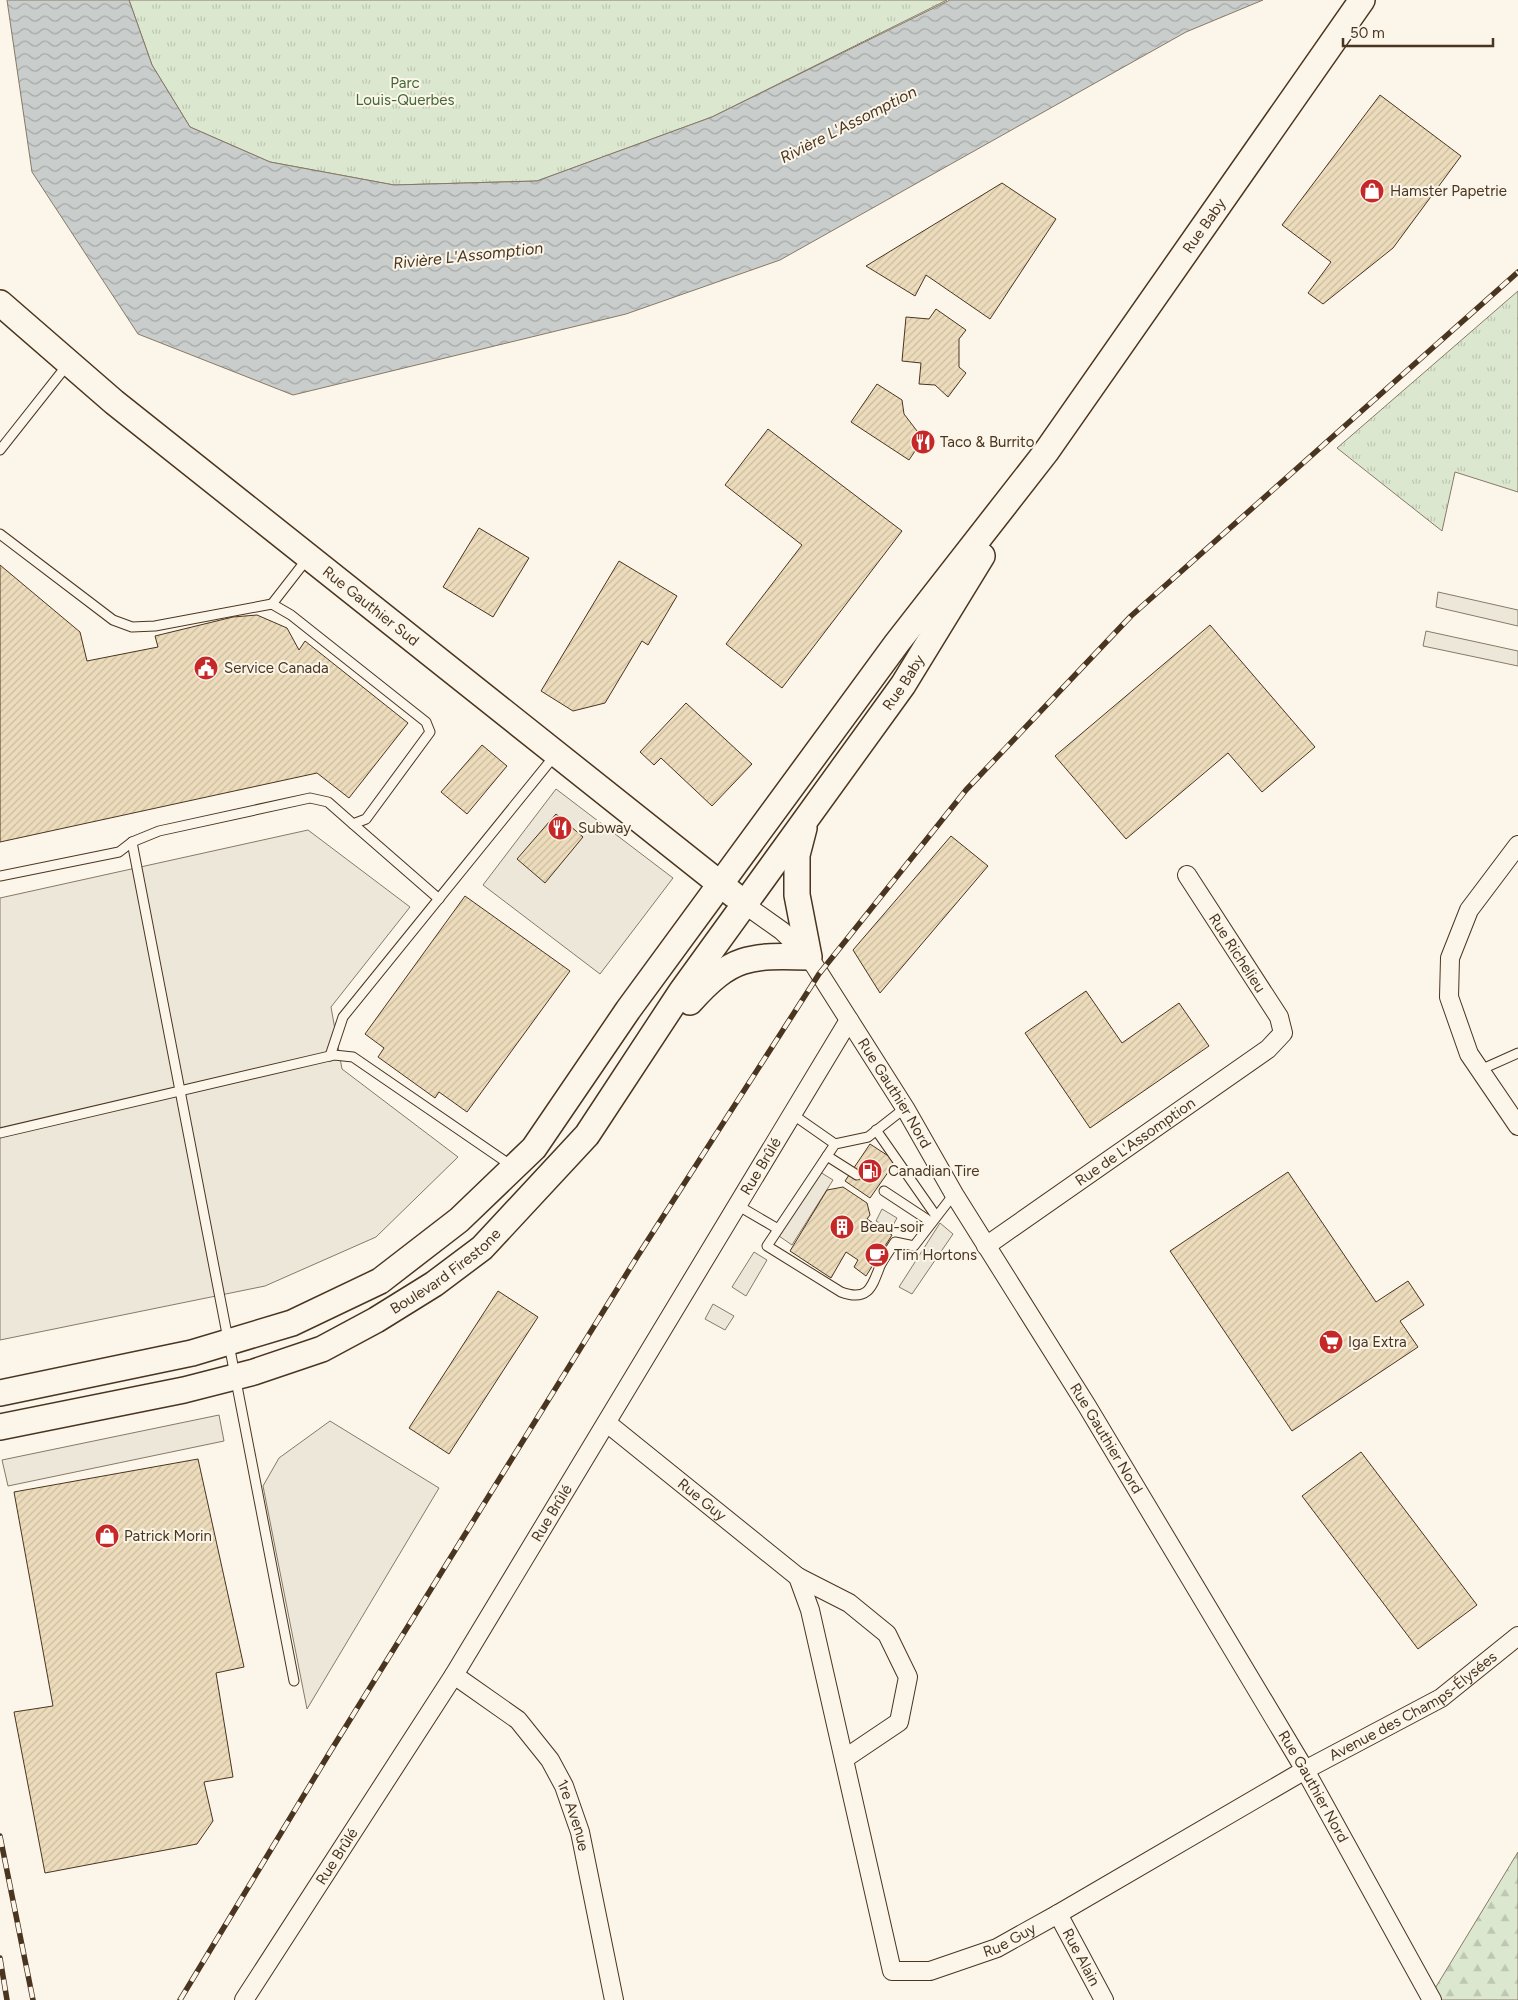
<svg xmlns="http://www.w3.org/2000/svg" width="1518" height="2000" font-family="Figtree,sans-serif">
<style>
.forest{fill:url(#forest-firs);stroke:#887966}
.park{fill:url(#park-tufts);stroke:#887966}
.parking{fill:#ede7d9;stroke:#887966}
.water{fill:url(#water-waves);stroke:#887966}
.building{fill:url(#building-hatch);stroke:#4a3520}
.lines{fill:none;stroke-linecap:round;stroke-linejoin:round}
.lane-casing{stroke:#4a3520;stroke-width:11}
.street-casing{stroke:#4a3520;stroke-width:20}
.secondary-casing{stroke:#4a3520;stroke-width:28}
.lane{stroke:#fbf6e9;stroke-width:9}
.street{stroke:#fbf6e9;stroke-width:18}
.secondary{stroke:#fbf6e9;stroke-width:25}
.rail-casing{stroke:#4a3520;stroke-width:5.5}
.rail{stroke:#fbf6e9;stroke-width:4;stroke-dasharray:11;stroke-linecap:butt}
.labels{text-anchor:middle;stroke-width:4;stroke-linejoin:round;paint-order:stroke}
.park-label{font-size:15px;fill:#436837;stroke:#fbf6e9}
.poi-label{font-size:15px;fill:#4a3520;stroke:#fbf6e9;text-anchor:start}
.street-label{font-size:15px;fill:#4a3520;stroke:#fbf6e9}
.water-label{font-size:16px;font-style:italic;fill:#4a3520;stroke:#fbf6e9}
</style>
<defs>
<pattern id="forest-firs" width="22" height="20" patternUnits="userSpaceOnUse" patternTransform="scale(1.25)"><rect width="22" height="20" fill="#dce7d0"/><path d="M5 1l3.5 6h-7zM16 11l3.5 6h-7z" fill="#bec7b2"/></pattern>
<pattern id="park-tufts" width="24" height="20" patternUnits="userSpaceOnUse" patternTransform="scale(1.25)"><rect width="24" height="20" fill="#dce7d0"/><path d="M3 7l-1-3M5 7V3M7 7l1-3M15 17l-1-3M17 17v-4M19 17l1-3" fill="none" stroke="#bec7b2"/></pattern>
<pattern id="water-waves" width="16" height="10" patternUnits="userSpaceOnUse" patternTransform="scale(1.25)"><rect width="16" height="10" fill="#c9cecd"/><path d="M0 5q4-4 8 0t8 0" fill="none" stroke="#a5a8a6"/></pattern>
<pattern id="building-hatch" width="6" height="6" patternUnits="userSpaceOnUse" patternTransform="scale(1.25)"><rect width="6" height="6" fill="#ecdcbc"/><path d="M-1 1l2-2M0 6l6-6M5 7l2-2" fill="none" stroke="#ccbda1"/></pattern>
</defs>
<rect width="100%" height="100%" fill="#fbf6e9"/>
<path class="forest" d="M 1518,1852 L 1518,2000 L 1428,2000 Z"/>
<g class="park">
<path d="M 129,0 L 947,0 L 712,117 L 537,181 L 394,185 L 270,162 L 190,127 L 152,65 Z"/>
<path d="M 1518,291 L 1518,492 L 1455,472 L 1442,531 L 1337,448 Z"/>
</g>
<g class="parking">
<path d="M 1438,592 L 1518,610 L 1518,626 L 1436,607 Z"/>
<path d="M 1426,631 L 1518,651 L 1518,666 L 1423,646 Z"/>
<path d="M 556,789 L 673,878 L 600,974 L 483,885 Z"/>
<path d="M 308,830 L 410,907 L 331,1007 L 342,1069 L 458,1157 L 376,1237 L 265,1286 L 0,1340 L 0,898 Z"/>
<path d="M 820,1172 L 833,1180 L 792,1245 L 779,1236 Z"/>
<path d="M 882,1209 L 897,1218 L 891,1229 L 876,1221 Z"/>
<path d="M 940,1223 L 953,1234 L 912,1294 L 899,1287 Z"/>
<path d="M 754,1252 L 767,1260 L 746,1296 L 732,1287 Z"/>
<path d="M 713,1304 L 734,1316 L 725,1330 L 705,1319 Z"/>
<path d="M 219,1415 L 224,1441 L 8,1486 L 2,1460 Z"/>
<path d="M 330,1421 L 439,1488 L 307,1709 L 263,1486 L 279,1458 Z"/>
</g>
<path class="water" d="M 7,0 L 129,0 L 152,65 L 190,127 L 270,162 L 394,185 L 537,181 L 712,117 L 950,0 L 1263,0 L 1186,32 L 780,260 L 626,314 L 293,395 L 138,334 L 32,172 Z"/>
<g class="building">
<path d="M 1380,95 L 1461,156 L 1393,248 L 1323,304 L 1308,293 L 1331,262 L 1282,225 Z"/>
<path d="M 1002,183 L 1056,219 L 990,319 L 926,275 L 915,296 L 866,266 Z"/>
<path d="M 936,309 L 966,330 L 959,339 L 959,367 L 966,373 L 948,397 L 935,385 L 919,384 L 921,363 L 902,361 L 906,317 L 929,319 Z"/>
<path d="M 877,384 L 902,400 L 904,414 L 917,431 L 925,436 L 909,460 L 851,422 Z"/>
<path d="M 768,429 L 902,531 L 782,688 L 726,644 L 802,545 L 725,485 Z"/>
<path d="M 479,528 L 529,558 L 493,617 L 443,587 Z"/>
<path d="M 619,561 L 677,596 L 648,645 L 642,641 L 605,703 L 573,711 L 541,691 Z"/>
<path d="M 0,565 L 80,632 L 87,661 L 158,647 L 155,636 L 233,617 L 257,615 L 287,628 L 299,650 L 305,641 L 408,723 L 349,798 L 317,773 L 0,842 Z"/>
<path d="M 1210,625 L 1315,747 L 1262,792 L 1228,753 L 1126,839 L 1055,756 Z"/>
<path d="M 686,703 L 752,764 L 712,806 L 661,758 L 654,765 L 640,752 Z"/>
<path d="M 482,745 L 507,766 L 467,814 L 441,792 Z"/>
<path d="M 556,814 L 583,837 L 545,883 L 517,859 Z"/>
<path d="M 951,836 L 988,866 L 880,993 L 853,950 Z"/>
<path d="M 465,896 L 570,971 L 467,1112 L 439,1092 L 435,1098 L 378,1057 L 384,1048 L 365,1034 Z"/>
<path d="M 1086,991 L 1122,1043 L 1179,1003 L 1209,1046 L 1090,1128 L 1025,1033 Z"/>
<path d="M 870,1144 L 896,1161 L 870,1198 L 845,1181 Z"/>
<path d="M 1288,1172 L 1376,1302 L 1408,1281 L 1424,1305 L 1400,1321 L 1418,1347 L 1292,1431 L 1170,1251 Z"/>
<path d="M 843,1187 L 867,1203 L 870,1215 L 867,1219 L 892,1235 L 866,1276 L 854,1267 L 858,1260 L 846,1252 L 831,1278 L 790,1251 L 827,1190 Z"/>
<path d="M 498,1291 L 538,1317 L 449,1454 L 409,1428 Z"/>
<path d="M 1361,1452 L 1477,1605 L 1418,1649 L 1302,1496 Z"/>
<path d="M 198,1459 L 244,1667 L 216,1673 L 233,1777 L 204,1782 L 213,1821 L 197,1844 L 45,1873 L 14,1712 L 53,1706 L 14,1492 Z"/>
</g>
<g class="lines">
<defs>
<g id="lane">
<path d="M 0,450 L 68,364"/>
<path d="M 0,534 L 113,620 L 132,627 L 155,626 L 272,604 L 291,615 L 426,722 L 430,732 L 366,819 L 353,824 L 328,802 L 310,798 L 159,831 L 132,842 L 119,852 L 0,876"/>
<path d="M 272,604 L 307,559"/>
<path d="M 353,824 L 439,899"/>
<path d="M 132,842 L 294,1681"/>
<path d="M 330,1056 L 343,1017 L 556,754"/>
<path d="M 1480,1070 L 1518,1053"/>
<path d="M 905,1108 L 868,1137 L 835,1144 L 767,1246 L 841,1292 C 868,1302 872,1287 880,1266 C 884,1258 890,1250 895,1242 L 914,1246 L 954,1194"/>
<path d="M 792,1114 L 835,1144"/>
<path d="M 876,1130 L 936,1216"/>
<path d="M 0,1133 L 334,1055 L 353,1057 L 512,1166"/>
<path d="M 827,1156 L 857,1175"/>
<path d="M 884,1191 L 931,1222"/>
<path d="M 737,1205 L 778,1229"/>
</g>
<g id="street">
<path d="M 1518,845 L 1469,910 L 1450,958 L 1449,997 L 1469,1054 L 1518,1126"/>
<path id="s1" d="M 744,904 L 782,931 L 809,957 L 905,1108 L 954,1194 L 1087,1406 L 1305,1770 L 1432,2000"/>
<path id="s2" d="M 986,1246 L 1268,1049 L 1283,1033 L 1279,1017 L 1187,875"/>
<path id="s3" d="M 607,1423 L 798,1577 L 810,1610 L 892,1971 L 930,1971 L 997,1948 L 1058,1914 L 1305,1770 L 1441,1698 L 1518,1636"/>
<path d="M 798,1577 L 849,1603 L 887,1634 L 908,1677 L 899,1722 L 844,1759"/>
<path id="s4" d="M 454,1675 L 518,1720 L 550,1760 L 564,1786 L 580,1832 L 614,2000"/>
<path id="s5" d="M 1058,1914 L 1104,2000"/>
<path id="s6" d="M 244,2000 L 454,1675 L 849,1020"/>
</g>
<g id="secondary">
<path id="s7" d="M 0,303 L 114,402 L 734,895"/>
<path d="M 690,1002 C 731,956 749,955 809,957 L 797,895 L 797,855 L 804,828"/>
<path id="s8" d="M 0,1393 L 192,1353 L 292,1323 L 380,1281 L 459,1220 L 534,1148 L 628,1010 L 897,643 L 1046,452 L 1362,0"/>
<path id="s9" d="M 0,1427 L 184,1390 L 254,1372 L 322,1349 L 376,1320 L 434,1284 L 482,1248 L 587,1135 L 681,992 L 903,685 L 982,556"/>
</g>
</defs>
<use href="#lane" class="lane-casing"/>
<use href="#street" class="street-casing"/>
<use href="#secondary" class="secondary-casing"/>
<use href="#lane" class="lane"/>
<use href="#street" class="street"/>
<use href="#secondary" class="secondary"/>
<defs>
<g id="rail">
<path d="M 0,1836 L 33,2000"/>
<path d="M 0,1958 L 7,2000"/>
<path d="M 180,2000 L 330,1752 L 637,1257 L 819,974 L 966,790 L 1131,616 L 1518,272"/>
</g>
</defs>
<use href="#rail" class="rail-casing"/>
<use href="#rail" class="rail"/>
</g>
<defs>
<symbol id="shop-disc" viewBox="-11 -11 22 22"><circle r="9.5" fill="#c62828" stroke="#fbf6e9"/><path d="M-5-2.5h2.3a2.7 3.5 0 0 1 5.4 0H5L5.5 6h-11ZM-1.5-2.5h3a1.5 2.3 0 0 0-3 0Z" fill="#fff"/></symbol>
<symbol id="restaurant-disc" viewBox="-11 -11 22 22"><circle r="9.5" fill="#c62828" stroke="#fbf6e9"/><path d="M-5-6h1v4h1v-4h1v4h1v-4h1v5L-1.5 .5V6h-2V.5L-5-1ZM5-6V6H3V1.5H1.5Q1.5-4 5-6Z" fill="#fff"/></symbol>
<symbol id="civic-disc" viewBox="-11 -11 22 22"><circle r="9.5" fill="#c62828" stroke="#fbf6e9"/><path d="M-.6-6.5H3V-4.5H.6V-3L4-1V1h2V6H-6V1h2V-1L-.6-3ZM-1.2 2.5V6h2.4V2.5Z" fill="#fff"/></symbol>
<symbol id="fuel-disc" viewBox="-11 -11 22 22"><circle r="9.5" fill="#c62828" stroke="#fbf6e9"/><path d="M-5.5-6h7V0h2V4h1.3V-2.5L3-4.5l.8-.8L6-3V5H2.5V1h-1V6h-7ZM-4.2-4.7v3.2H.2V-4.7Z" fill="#fff"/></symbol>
<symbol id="building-disc" viewBox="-11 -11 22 22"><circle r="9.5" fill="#c62828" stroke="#fbf6e9"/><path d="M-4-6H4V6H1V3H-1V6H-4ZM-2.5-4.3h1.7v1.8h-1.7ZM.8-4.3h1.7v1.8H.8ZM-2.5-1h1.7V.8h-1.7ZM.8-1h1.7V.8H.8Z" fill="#fff"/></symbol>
<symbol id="cafe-disc" viewBox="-11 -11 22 22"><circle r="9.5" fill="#c62828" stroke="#fbf6e9"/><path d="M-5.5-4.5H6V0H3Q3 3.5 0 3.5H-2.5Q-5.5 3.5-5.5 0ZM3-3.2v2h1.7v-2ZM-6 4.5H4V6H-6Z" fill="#fff"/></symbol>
<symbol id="supermarket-disc" viewBox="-11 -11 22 22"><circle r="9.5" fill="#c62828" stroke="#fbf6e9"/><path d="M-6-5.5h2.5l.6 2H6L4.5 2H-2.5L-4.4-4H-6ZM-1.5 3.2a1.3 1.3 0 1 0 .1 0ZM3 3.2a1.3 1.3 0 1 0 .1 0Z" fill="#fff"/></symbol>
</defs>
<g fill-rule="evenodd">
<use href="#shop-disc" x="1358" y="177" width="28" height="28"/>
<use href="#restaurant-disc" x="909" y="428" width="28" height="28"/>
<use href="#civic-disc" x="192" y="654" width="28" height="28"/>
<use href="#restaurant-disc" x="546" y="814" width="28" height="28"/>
<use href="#fuel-disc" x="856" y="1157" width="28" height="28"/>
<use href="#building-disc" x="828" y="1213" width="28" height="28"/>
<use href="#cafe-disc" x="863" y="1241" width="28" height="28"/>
<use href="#supermarket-disc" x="1317" y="1328" width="28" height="28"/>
<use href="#shop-disc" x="93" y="1522" width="28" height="28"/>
</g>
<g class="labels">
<g class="park-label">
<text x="405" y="88">Parc<tspan x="405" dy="17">Louis-Querbes</tspan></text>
</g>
<g class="poi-label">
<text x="1390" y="196">Hamster Papetrie</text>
<text x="940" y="447">Taco &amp; Burrito</text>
<text x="224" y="673">Service Canada</text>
<text x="578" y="833">Subway</text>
<text x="888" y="1176">Canadian Tire</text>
<text x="860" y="1232">Beau-soir</text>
<text x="894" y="1260">Tim Hortons</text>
<text x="1348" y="1347">Iga Extra</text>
<text x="124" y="1541">Patrick Morin</text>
</g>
<g class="street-label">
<text dy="5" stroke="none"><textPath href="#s8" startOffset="1742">Rue Baby</textPath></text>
<text dy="5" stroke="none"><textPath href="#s7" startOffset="479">Rue Gauthier Sud</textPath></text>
<text dy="5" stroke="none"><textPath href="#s9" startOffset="1228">Rue Baby</textPath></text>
<text transform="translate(1237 953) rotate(57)" y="5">Rue Richelieu</text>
<text dy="5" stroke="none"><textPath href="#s1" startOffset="245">Rue Gauthier Nord</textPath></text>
<text dy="5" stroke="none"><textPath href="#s2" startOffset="182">Rue de L'Assomption</textPath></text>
<text dy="5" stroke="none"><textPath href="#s6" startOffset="981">Rue Brûlé</textPath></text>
<text dy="5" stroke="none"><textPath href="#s9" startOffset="478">Boulevard Firestone</textPath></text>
<text dy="5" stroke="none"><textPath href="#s1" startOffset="650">Rue Gauthier Nord</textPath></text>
<text dy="5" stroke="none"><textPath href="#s3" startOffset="122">Rue Guy</textPath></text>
<text dy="5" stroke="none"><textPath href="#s6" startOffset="576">Rue Brûlé</textPath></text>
<text dy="5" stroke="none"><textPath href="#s3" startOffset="1241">Avenue des Champs-Élysées</textPath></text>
<text dy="5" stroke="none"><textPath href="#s1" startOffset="1055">Rue Gauthier Nord</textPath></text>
<text dy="5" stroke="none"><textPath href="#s4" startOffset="190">1re Avenue</textPath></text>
<text dy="5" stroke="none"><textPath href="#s6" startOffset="171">Rue Brûlé</textPath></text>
<text dy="5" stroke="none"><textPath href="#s3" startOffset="774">Rue Guy</textPath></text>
<text dy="5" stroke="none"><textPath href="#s5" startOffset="49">Rue Alain</textPath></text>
</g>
<g class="water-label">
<text transform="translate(848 124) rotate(-27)" y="6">Rivière L'Assomption</text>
<text transform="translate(468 255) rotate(-6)" y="6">Rivière L'Assomption</text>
</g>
</g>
<path d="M1343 38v8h150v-8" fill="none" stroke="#4a3520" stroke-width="2.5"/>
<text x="1350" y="38" font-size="15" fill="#4a3520" stroke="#fbf6e9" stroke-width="4" paint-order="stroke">50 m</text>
</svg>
